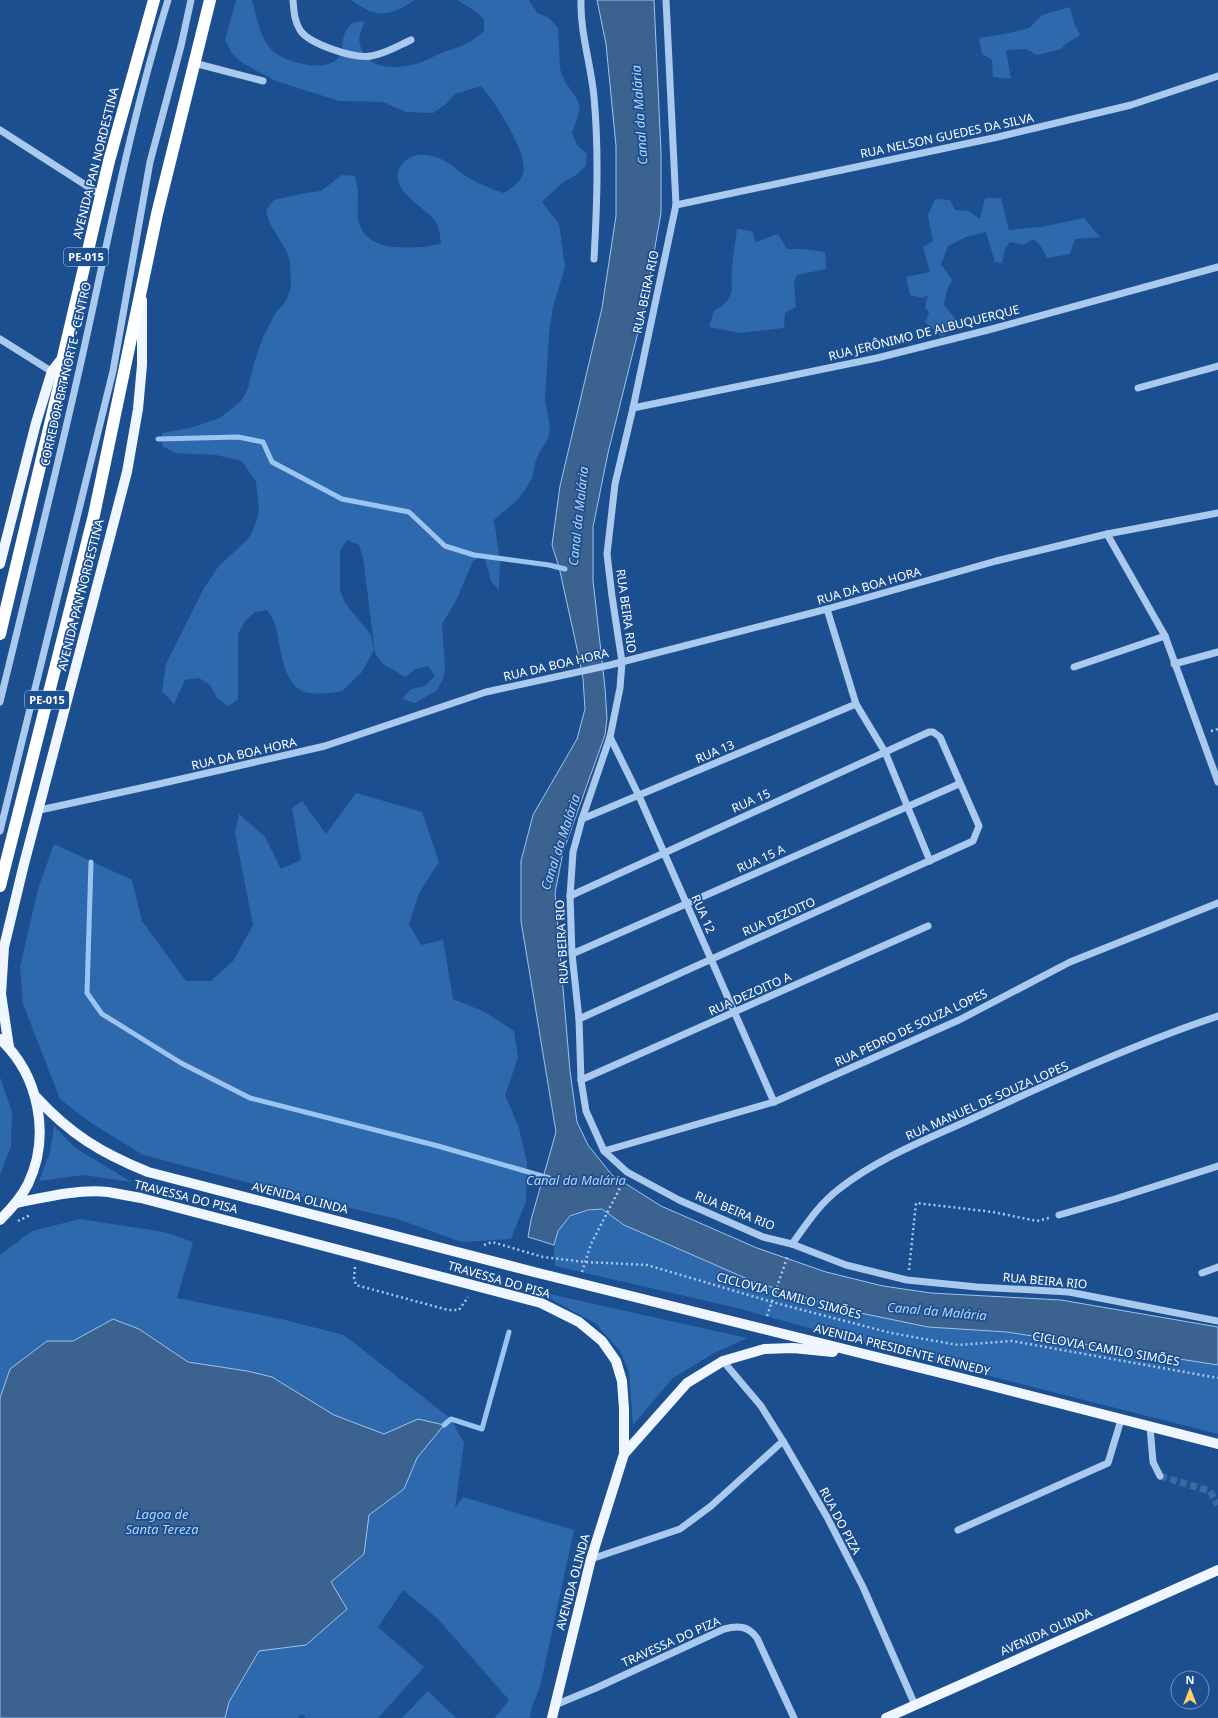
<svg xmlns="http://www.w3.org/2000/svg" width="1218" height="1718" font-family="'Noto Sans',sans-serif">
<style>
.green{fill:#2e69ad}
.water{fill:#3c6290;stroke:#9cc4f0}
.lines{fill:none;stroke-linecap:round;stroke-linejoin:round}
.stream{stroke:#9cc4f0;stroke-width:5}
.minor-tunnel{stroke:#3d69a0;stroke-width:7;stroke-dasharray:7 3.5;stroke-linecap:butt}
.path{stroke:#a9c9ee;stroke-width:2.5;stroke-dasharray:2 3;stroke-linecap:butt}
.minor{stroke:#a9c9ee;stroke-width:7}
.major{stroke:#f0f6ff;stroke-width:10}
.highway{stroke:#fff;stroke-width:12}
.labels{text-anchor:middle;stroke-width:3.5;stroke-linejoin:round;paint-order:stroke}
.shield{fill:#1b4f8f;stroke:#bbcadd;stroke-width:1}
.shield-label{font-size:11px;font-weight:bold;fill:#fff}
.street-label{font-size:12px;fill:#fff;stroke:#1b4f8f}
.water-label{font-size:13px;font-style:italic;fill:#b5d3f5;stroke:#1b4f8f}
</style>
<rect width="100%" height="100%" fill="#1b4f8f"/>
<g class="green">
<path d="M 236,0 L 252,0 C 262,40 264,57 308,65 C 317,66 330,66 337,59 C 344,53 341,41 345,33 C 346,30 350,26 352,23 L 365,21 C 359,35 356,42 365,55 C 375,71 403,68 419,63 C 429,60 437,54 447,51 C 462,46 473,42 484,31 L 484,19 L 475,11 L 457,0 L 529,0 L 537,13 L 549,18 L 558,28 L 560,69 L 565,82 L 574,94 L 580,106 L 577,120 L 572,133 L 577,145 L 587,154 L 586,166 L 576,175 L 562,183 L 542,202 L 559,224 L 565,267 L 553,307 L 549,334 L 545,400 L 550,426 L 548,439 L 540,451 L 535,463 L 533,476 L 525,490 L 516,501 L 494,520 L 500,561 L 499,590 L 491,581 L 484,555 L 473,561 L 456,601 L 442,624 L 445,667 L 443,679 L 436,691 L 415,703 L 402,699 L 411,689 L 425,686 L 435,676 L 428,666 L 416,669 L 405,677 L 383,664 L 375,653 L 363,557 L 359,545 L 347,540 L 340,551 L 340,590 L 345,603 L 371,635 L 374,650 L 361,673 L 342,691 C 331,693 313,696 302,691 C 281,680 281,643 275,624 C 273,619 270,615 267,610 L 255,612 L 245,621 L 238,634 L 238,700 L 228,706 L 217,698 L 210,685 L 199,678 L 185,680 L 174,704 L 162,691 L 166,664 L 203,590 L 218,567 L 249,538 L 256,523 L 259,509 L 256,482 L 242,461 L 216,455 L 175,453 L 162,446 L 162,433 L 190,428 L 220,418 L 241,401 L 248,388 L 254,363 L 263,337 L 276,312 L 286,301 L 291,287 L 290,262 L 286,250 L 270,224 L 266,210 L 274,200 L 305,193 L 321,191 L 342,175 L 355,176 C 356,181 357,186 358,192 C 358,203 356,218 361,228 C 373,254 419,248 441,244 C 440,236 440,227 435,221 C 425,206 380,187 405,161 C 414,153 425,154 436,157 C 448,161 455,168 464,175 C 477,183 489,188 503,193 C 511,189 520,183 523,174 C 529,153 495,102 481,86 L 455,94 L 446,104 L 433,113 L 406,112 L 383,102 L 339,101 L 276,81 L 253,69 L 241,62 L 232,53 L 225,40 Z"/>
<path d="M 351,0 L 415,0 C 388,17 378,19 351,0 Z"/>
<path d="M 1070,7 L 1074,23 L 1080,35 L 1066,44 L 1061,49 L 1037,55 L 1026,49 L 1006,50 L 1011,79 L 993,77 L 992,60 L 982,54 L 979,38 L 1005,34 L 1029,28 L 1042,15 Z"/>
<path d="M 985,198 L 1001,198 L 1009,230 L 1041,227 L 1084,218 L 1100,237 L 1075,239 L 1070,254 L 1047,258 L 1041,246 L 1034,239 L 1023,245 L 1010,242 L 1005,249 L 1002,263 L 995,262 L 986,232 L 966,237 L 948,246 L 941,264 L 952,280 L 947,290 L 944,305 L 958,322 L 942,337 L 925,322 L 929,313 L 925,307 L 928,295 L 922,298 L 910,295 L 906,277 L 930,272 L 923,247 L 933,241 L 928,215 L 935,199 L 950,200 L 955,210 L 968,211 L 980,219 Z"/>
<path d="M 737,229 L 752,231 L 756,242 L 778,234 L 787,249 L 804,249 L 825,252 L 826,269 L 797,275 L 794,282 L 796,307 L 785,313 L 784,328 L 740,333 L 709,327 L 714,311 C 738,297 730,289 732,266 C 733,253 736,241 737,229 Z"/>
<path d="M 356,793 L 422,812 L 439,862 L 419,893 L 409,924 L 421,945 L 443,940 L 453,999 L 485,1012 L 514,1031 L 518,1058 L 505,1095 L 519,1128 L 527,1163 L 526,1201 L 511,1239 L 462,1242 L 397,1219 L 299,1196 L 143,1155 L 88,1121 L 60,1099 L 23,1004 L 20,967 L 38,889 L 54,844 L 132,880 L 142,921 L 186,981 L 211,981 L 233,961 L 253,925 L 235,833 L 239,814 L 265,837 L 281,869 L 301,860 L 292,808 L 302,801 L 326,834 Z"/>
<path d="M 0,1077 L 12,1112 L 11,1146 L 0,1175 Z"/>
<path d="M 54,1126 L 75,1148 L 132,1182 L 83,1175 L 39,1181 L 50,1152 Z"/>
<path d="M 602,1209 L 624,1225 L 752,1281 L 846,1310 L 928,1327 L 1007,1332 L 1218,1365 L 1218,1434 L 907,1355 L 737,1308 L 555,1266 C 555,1259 553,1251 554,1244 C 557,1218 579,1211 602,1209 Z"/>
<path d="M 80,1219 L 164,1232 L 193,1242 L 177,1298 L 281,1319 L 344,1335 L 451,1419 L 464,1443 L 455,1508 L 463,1497 L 574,1530 L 540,1687 L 532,1706 L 530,1718 L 495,1718 L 509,1700 L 438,1619 L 403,1590 L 378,1627 L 424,1667 L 378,1718 L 306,1718 L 301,1714 L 298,1718 L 0,1718 L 0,1255 L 32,1231 Z"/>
<path d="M 536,1291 L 747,1338 L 714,1353 L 673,1378 L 633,1425 L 629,1372 L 620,1351 L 595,1323 Z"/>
<path d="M 428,1691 L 456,1718 L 402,1718 Z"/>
</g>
<g class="water">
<path d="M 597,0 L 654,0 L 661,152 L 661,213 L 645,304 L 608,453 L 593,527 L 593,580 L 605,688 L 607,718 L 605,735 L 563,852 L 555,893 L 570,1071 L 577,1122 L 588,1145 L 612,1175 L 661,1206 L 757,1248 L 826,1272 L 883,1286 L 931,1293 L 1061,1300 L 1218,1327 L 1218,1365 L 1007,1332 L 928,1327 L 846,1310 L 752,1281 L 624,1225 L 602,1209 L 588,1210 L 570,1216 L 558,1231 L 554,1245 L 528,1237 L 531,1220 L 556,1132 L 521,921 L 521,861 L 533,815 L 577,739 L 585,709 L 583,678 L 578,653 L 559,567 L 552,545 L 560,486 L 602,308 L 616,216 L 616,146 L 606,44 Z"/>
<path d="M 113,1319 L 139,1329 L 188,1362 L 247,1371 L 272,1377 L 334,1415 L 384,1434 L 418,1419 L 444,1425 L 417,1458 L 404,1489 L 369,1515 L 364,1554 L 331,1582 L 347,1609 L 306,1645 L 259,1651 L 229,1702 L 225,1718 L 0,1718 L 0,1398 L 10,1369 L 47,1341 L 73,1341 Z"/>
</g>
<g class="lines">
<g class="stream">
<path d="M 158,439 L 238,437 L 263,442 L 272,462 L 342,499 L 409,512 L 445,546 L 474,555 L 549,565 L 565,569"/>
<path d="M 91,862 L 87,993 L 102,1014 L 181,1063 L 250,1098 L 438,1146 L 549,1178"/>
<path d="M 444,1425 L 451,1419 L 482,1429 L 509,1332"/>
</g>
<path class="minor-tunnel" d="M 1160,1476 L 1210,1491 L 1218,1505"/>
<g class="path">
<path d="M 1211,731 L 1218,729"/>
<path d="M 18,1221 L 30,1215"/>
<path d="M 484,1245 L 492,1242 L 543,1257 L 585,1262 L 647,1265 L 772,1302 L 891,1333 L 958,1345 L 1012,1341 L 1218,1378"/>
<path d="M 355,1267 L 354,1278 L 356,1285 L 448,1310 L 459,1310 L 468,1297"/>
<path d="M 909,1270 L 916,1203 L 993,1212 L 1037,1221 L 1049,1218"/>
<path d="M 582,1272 L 591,1244 L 623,1182"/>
<path d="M 767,1316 L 788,1255"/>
</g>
<g class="minor">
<path d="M 293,0 C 294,11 294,20 300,30 C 309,44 354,59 371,56 C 385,54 398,46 411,40"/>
<path d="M 581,0 C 580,33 591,64 594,97 C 599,151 597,205 594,259"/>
<path d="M 666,0 L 676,205 L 633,408 L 615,484 L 607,554 L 612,596 L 622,662 L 620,688 L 610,737 L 582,819 L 573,852 L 570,896 L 572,954 L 579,1019 L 581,1080 L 586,1111 L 604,1151 L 627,1172 L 679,1200 L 763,1237 L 792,1244 L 846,1265 L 907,1280 L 977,1287 L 1069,1292 L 1218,1321"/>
<path d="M 194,63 L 263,81"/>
<path d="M 0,130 L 101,195"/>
<path d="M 676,205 L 998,137 L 1131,105 L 1218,76"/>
<path d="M 0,339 L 54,373"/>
<path d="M 1138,388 L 1218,366"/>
<path d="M 633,408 L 877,358 L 988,330 L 1218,267"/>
<path d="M 1107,534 L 1165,636 L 1218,782"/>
<path d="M 827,609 L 856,704 L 885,752 L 930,861"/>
<path d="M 1174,664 L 1218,652"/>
<path d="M 1074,667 L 1165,636"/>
<path d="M 0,702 C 28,586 57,470 83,353 C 109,235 132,116 168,0"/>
<path d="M 610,737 L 639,796 L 774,1102"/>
<path d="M 40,810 L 159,784 L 325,746 L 486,692 L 610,665 L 827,609 L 996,561 L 1107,534 L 1218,513"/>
<path d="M 582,819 L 856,704"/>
<path d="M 0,831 L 113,371 L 150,162 L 181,46 L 191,0"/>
<path d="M 570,896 L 929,732 L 933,732 L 940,737 L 979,826 L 973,841 L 579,1019"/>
<path d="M 572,954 L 959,784"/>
<path d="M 581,1080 L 928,926"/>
<path d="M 604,1151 L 774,1102 L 959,1020 L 1070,962 L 1218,903"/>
<path d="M 1059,1215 L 1115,1199 L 1218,1166"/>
<path d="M 792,1244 C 806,1225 819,1204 839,1189 C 877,1159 923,1141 967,1121 C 1049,1083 1132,1045 1218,1016"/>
<path d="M 1202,1273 L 1218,1267"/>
<path d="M 723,1361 L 761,1406 L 783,1441 L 827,1517 L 863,1587 L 915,1705"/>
<path d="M 1150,1427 L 1153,1462 L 1160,1476"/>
<path d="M 958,1530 L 1108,1463 L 1121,1420"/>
<path d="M 591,1559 L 680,1529 L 711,1506 L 783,1441"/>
<path d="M 555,1705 L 596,1688 L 724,1629 C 739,1625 748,1626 757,1638 L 794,1718"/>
</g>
<g class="major">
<path d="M 0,564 L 36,423 L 52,371 L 63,357"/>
<path d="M 0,1039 C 39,1075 51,1136 28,1184 C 21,1198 11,1209 0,1220"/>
<path d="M 9,1047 L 1,994 L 4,947 L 24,864 L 127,472 L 138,409 L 142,365 L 142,300"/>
<path d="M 36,1097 C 70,1134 101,1153 148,1172 L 538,1273 L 957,1377 L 1218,1444"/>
<path d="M 16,1203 C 46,1197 77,1189 108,1192 C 119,1194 130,1196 141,1198 L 541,1303 L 579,1322 L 602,1341 L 616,1361 L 622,1381 L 624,1409 L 624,1454 L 591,1559 L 552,1718"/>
<path d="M 624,1454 L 687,1383 L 723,1361 L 764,1349 L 793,1348 L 833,1352"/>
<path d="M 886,1718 L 1218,1570"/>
</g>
<g class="highway">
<path d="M 0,634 L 61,378 L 63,357 L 109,161 L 154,0"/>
<path d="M 0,886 L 94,515 L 157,214 L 210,0"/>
</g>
</g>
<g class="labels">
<g class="shield">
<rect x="64" y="248" width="44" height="18" rx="3"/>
<rect x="25" y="691" width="44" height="18" rx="3"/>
</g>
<g class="shield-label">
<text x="86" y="261">PE-015</text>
<text x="47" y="704">PE-015</text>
</g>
<g class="street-label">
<text transform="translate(947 136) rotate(-12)" y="4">RUA NELSON GUEDES DA SILVA</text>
<text transform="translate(96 163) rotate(-76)" y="4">AVENIDA PAN NORDESTINA</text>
<text transform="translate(646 292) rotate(-78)" y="4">RUA BEIRA RIO</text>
<text transform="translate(924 333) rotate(-14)" y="4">RUA JERÔNIMO DE ALBUQUERQUE</text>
<text transform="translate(66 374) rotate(-77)" y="4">CORREDOR BRT NORTE - CENTRO</text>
<text transform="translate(869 586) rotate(-16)" y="4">RUA DA BOA HORA</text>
<text transform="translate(81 595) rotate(-76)" y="4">AVENIDA PAN NORDESTINA</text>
<text transform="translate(626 611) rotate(82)" y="4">RUA BEIRA RIO</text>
<text transform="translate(556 665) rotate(-13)" y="4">RUA DA BOA HORA</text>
<text transform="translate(715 752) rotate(-23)" y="4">RUA 13</text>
<text transform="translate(244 754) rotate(-13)" y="4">RUA DA BOA HORA</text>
<text transform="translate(751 801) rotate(-24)" y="4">RUA 15</text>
<text transform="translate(761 859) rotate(-24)" y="4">RUA 15 A</text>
<text transform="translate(703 914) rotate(66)" y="4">RUA 12</text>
<text transform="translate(779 917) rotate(-24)" y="4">RUA DEZOITO</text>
<text transform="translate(562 942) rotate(-93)" y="4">RUA BEIRA RIO</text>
<text transform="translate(750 994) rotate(-24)" y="4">RUA DEZOITO A</text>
<text transform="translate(911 1028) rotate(-25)" y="4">RUA PEDRO DE SOUZA LOPES</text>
<text transform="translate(987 1101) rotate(-24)" y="4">RUA MANUEL DE SOUZA LOPES</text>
<text transform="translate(186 1197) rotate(14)" y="4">TRAVESSA DO PISA</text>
<text transform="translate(300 1198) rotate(14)" y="4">AVENIDA OLINDA</text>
<text transform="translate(735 1211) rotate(22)" y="4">RUA BEIRA RIO</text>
<text transform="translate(499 1280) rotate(16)" y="4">TRAVESSA DO PISA</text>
<text transform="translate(1045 1281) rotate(5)" y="4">RUA BEIRA RIO</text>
<text transform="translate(789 1296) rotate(15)" y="4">CICLOVIA CAMILO SIMÕES</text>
<text transform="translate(1106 1349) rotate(10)" y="4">CICLOVIA CAMILO SIMÕES</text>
<text transform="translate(902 1350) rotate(14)" y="4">AVENIDA PRESIDENTE KENNEDY</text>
<text transform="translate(840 1521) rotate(62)" y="4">RUA DO PIZA</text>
<text transform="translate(573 1582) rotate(-75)" y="4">AVENIDA OLINDA</text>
<text transform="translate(1046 1632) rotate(-24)" y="4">AVENIDA OLINDA</text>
<text transform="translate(671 1642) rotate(-24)" y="4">TRAVESSA DO PIZA</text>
</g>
<g class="water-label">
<text transform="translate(639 115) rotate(-94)" y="5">Canal da Malária</text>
<text transform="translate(578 516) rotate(-84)" y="5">Canal da Malária</text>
<text transform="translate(560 842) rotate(-72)" y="5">Canal da Malária</text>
<text x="576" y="1185">Canal da Malária</text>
<text transform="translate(937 1311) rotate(5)" y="5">Canal da Malária</text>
<text x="162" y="1519">Lagoa de<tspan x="162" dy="15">Santa Tereza</tspan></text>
</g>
</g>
<g transform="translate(1190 1690)"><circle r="19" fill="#1b4f8f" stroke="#7695bc"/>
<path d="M0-3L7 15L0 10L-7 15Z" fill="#ffd166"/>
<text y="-6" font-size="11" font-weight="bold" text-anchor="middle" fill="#ffffff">N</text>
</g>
</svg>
